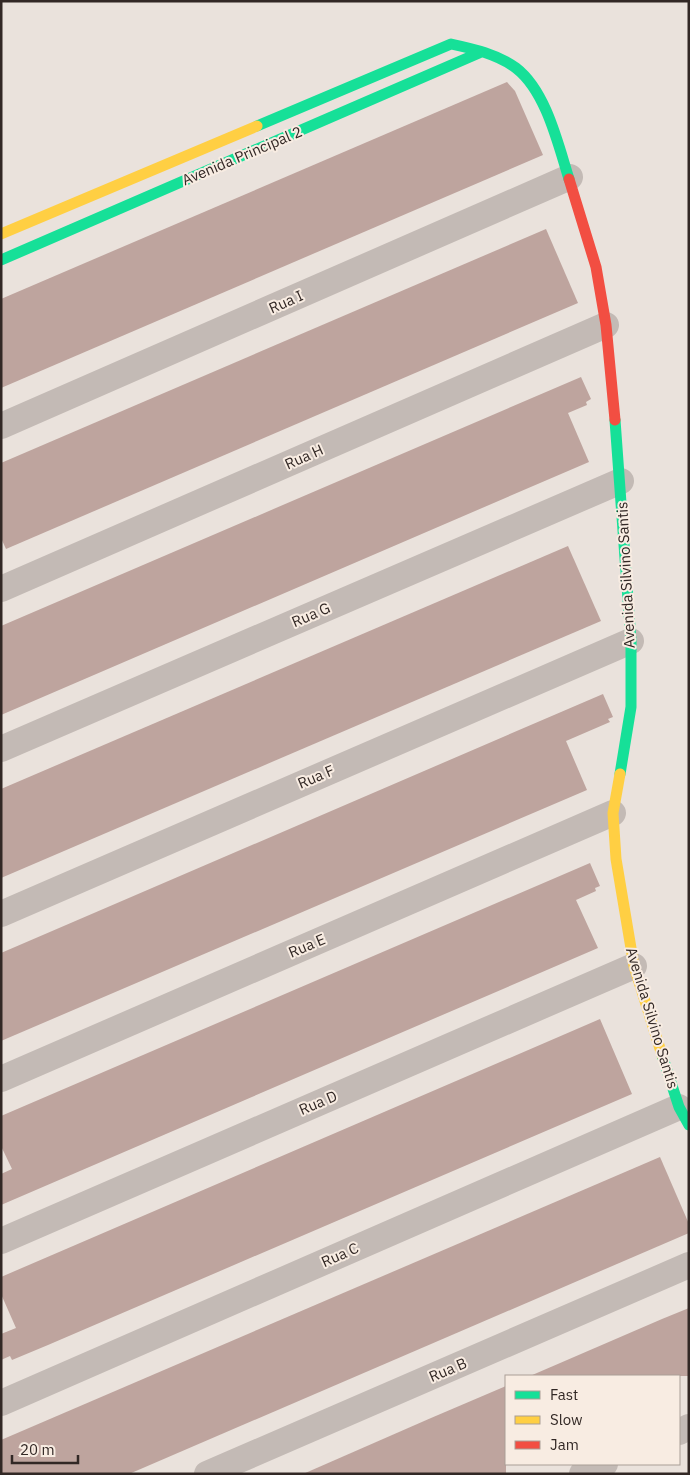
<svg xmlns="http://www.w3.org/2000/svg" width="690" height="1475" font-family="'IBM Plex Sans',sans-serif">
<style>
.building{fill:#bea49e}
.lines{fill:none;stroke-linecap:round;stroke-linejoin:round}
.street{stroke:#c3bab5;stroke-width:26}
.fast{stroke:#16e098;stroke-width:11}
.slow{stroke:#ffcf43;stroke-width:11}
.jam{stroke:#f24e42;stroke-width:11}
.labels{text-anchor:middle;stroke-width:4;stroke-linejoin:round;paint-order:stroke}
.street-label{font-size:15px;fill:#322825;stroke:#f8ece2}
</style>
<rect width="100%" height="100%" fill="#eae2dc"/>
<g class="building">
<path d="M 507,82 L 515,91 L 543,155 L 1,388 L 1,299 Z"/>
<path d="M 546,229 L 578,303 L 6,549 L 1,538 L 1,463 Z"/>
<path d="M 581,377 L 591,399 L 586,402 L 587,405 L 568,413 L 589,462 L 1,715 L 1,626 Z"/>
<path d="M 568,546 L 601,621 L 1,878 L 1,789 Z"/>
<path d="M 603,694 L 613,717 L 608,719 L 610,722 L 566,741 L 587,790 L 1,1041 L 1,953 Z"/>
<path d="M 590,863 L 600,886 L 595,888 L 596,891 L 576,900 L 598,948 L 1,1205 L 1,1174 L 12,1169 L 1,1146 L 1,1116 Z"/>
<path d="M 600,1019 L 632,1094 L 48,1345 L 12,1360 L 10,1356 L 1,1360 L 1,1334 L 16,1328 L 1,1294 L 1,1277 Z"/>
<path d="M 660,1157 L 689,1224 L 689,1233 L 129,1474 L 1,1474 L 1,1440 Z"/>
<path d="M 689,1308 L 689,1376 L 530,1376 L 662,1319 Z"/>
<path d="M 506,1386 L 506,1474 L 303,1474 L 431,1418 Z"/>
</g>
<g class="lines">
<g class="street">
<path d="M 1,426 L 570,177"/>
<path d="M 1,589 L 606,325"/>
<path d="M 1,749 L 621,481"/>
<path d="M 1,914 L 631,641"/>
<path d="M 1,1079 L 613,813"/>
<path d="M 1,1241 L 634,966"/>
<path d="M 1,1403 L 679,1107"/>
<path d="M 679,1432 L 689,1427"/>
<path d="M 207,1474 L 689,1265"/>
<path d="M 582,1474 L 605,1464"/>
</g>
<g class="fast">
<path d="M 257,126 L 451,44 C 474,49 497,54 516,68 C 546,91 558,144 569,179"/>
<path d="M 1,260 L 479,53"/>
<path d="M 615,420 L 631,641 L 631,707 L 620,774"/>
<path d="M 662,1055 L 679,1107 L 689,1125"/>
</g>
<g class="slow">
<path d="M 1,234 L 257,126"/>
<path d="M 620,774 L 613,813 L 616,859 L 634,966 L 662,1055"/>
</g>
<path class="jam" d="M 569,179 L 596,267 L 606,325 L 615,420"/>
</g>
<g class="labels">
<g class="street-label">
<text transform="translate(242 156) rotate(-23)" y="5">Avenida Principal 2</text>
<text transform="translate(286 302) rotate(-24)" y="5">Rua I</text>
<text transform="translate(304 457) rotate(-24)" y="5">Rua H</text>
<text transform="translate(626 575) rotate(-93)" y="5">Avenida Silvino Santis</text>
<text transform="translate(311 615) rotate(-23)" y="5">Rua G</text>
<text transform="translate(316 777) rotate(-23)" y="5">Rua F</text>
<text transform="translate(307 946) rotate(-23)" y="5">Rua E</text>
<text transform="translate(652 1018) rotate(73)" y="5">Avenida Silvino Santis</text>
<text transform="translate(318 1103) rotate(-23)" y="5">Rua D</text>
<text transform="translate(340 1255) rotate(-24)" y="5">Rua C</text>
<text transform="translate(448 1370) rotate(-23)" y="5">Rua B</text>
</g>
</g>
<rect width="690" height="1475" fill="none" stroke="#322825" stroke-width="5"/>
<rect x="505" y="1375" width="175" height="90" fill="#f8ece2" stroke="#a99e96"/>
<rect x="515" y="1391" width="25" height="8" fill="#16e098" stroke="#a99e96"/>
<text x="550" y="1400" font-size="15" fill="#322825">Fast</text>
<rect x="515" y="1416" width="25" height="8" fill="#ffcf43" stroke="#a99e96"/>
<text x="550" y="1425" font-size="15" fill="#322825">Slow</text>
<rect x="515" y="1441" width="25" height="8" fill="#f24e42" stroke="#a99e96"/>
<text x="550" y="1450" font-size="15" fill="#322825">Jam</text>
<path d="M12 1455v8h66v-8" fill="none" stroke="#322825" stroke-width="2.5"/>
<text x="20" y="1455" font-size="15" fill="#322825" stroke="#f8ece2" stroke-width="4" paint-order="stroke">20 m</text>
</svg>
